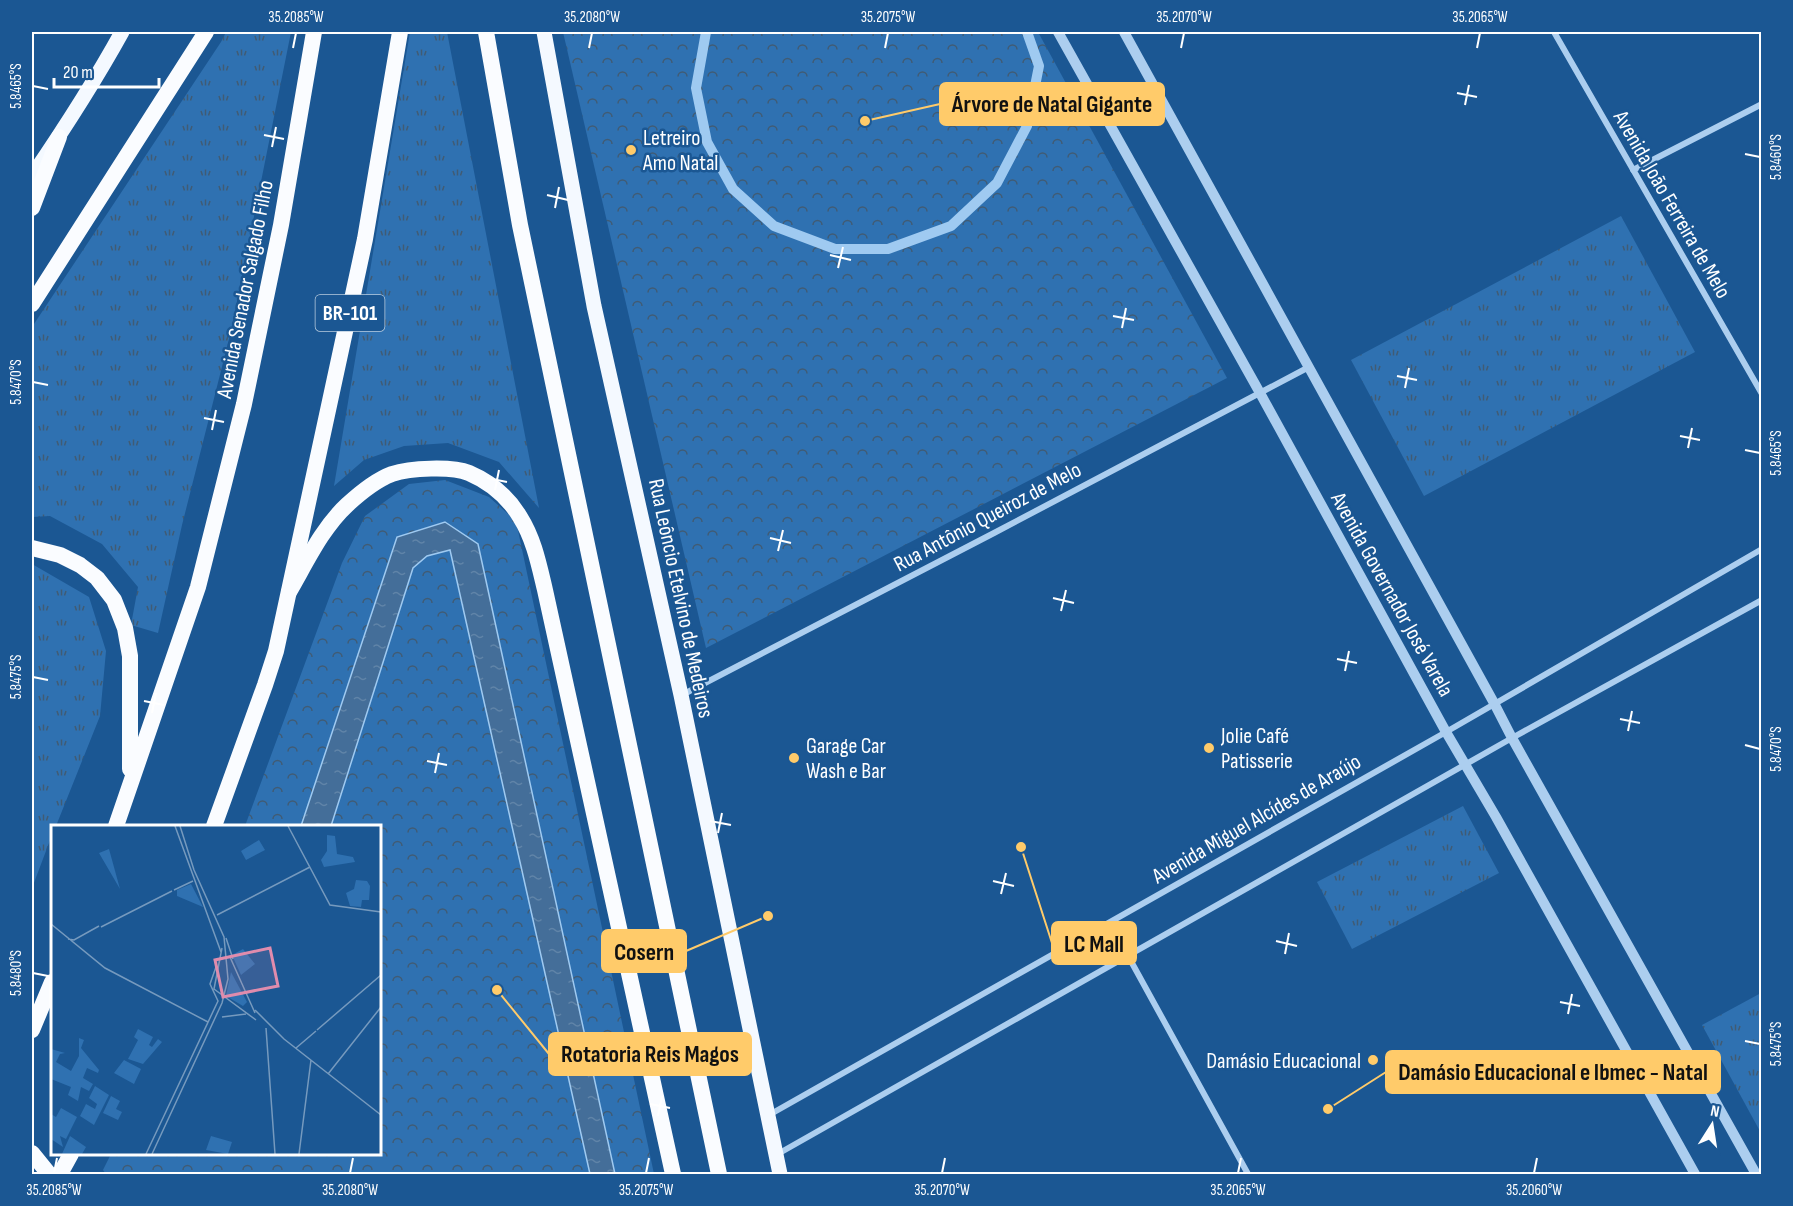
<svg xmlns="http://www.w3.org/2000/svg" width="1793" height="1206" font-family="'Sofia Sans Condensed',sans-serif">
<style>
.grass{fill:url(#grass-tufts)}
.forest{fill:url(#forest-crowns)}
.water{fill:url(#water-ripples);stroke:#9fcaf1;stroke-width:1.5}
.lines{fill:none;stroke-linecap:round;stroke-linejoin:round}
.stream{stroke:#9fcaf1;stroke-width:10}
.minor{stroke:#acceef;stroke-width:6}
.tertiary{stroke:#acceef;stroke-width:10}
.primary{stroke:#f4f9ff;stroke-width:15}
.trunk{stroke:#fafcff;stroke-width:16}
.ticks{fill:none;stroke:#fff;stroke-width:2}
.poi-dot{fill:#ffcb6a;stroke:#1b5793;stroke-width:2}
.labels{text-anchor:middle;stroke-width:5;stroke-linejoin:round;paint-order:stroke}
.shield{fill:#1b5793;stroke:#bbcddf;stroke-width:1.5}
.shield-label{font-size:21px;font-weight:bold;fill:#fff}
.poi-label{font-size:22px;fill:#fff;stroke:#1b5793;text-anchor:start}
.street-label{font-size:22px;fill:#fff;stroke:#1b5793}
.inset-road{fill:none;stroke:#769abe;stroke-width:1.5}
.view{fill:#e08cad;fill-opacity:0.15;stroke:#e08cad;stroke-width:3}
.inset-edge{fill:none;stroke:#fff;stroke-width:3}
.leader{fill:none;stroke:#ffcb6a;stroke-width:2}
.callout-dot{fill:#ffcb6a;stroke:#1b5793;stroke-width:2}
.callout{fill:#ffcb6a;stroke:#ffcb6a;stroke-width:2}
.callout-label{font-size:24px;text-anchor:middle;font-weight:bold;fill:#111}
.neatline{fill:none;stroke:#fff;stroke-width:2}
.ticks-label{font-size:15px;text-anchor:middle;fill:#fff}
</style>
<defs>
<pattern id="grass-tufts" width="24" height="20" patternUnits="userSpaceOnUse" patternTransform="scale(1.5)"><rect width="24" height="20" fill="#2f71b1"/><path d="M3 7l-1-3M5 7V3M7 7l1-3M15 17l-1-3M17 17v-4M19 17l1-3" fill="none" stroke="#405b74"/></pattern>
<pattern id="forest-crowns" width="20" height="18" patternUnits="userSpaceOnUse" patternTransform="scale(1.5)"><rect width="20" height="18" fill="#2f71b1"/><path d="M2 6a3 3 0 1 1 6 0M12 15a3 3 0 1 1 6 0" fill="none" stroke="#405b74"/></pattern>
<pattern id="water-ripples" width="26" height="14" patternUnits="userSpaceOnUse" patternTransform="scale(1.5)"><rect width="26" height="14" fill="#446e99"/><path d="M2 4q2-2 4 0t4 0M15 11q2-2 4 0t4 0" fill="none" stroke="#6084a8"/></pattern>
</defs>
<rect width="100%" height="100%" fill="#1b5793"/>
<g class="grass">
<path d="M 226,32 L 291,32 L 231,331 L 182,525 L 158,633 L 131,625 L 138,587 L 102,544 L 50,516 L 32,517 L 32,327 L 221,42 Z"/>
<path d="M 410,32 L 447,32 L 539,508 L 499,462 L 448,443 L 404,446 L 364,460 L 334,486 Z"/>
<path d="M 1621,216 L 1695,352 L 1424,496 L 1351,360 Z"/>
<path d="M 32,564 L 89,597 L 106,651 L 100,716 L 56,826 L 52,826 L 52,835 L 32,888 Z"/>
<path d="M 1463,806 L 1499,873 L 1352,949 L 1317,882 Z"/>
<path d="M 1761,993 L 1761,1133 L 1702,1025 Z"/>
</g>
<g class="forest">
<path d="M 563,32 L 1038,32 L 1227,378 L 706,648 Z"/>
<path d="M 445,480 L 489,497 L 516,521 L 654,1174 L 106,1174 L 103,1170 L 111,1154 L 380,1154 L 380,826 L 245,826 L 342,563 L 365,516 L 409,484 Z"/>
</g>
<path class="water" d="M 445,522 L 478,544 L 615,1174 L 590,1174 L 450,550 L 427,556 L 413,568 L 331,826 L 301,826 L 397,537 Z"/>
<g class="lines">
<path class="stream" d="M 706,32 L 696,88 L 707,142 L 733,189 L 774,226 L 835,249 L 888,249 L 951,226 L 997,183 L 1027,126 L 1039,66 L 1027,32"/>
<g class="minor">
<path d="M 1554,32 L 1762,394"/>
<path d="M 1633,170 L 1762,104"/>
<path d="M 682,695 L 994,533 L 1309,367"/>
<path d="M 1110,923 L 1248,1174"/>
<path d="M 769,1115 L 1446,732 L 1762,549"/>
<path d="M 776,1155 L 1512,738 L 1762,600"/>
</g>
<g class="tertiary">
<path d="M 1058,32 L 1260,393 L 1446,732 L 1496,817 L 1695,1174"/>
<path d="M 1124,32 L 1494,703 L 1512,738 L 1756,1174"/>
</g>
<g class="primary">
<path d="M 544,32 L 594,306 L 681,695 L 780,1174"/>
<path d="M 32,176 C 64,129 95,81 122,32"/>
</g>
<g class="trunk">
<path d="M 486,32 L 520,225 L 719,1174"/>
<path d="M 32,208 L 59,137"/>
<path d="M 32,304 L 206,32"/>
<path d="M 32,548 L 60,555 L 80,565 L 97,578 L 114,600 L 125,628 L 130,656 L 130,769"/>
<path d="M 289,592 C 306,563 322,528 347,505 C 360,493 376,480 392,474 C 410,468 452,466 469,473 C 490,482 508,497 520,517 C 534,539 539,565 545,590 L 673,1174"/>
<path d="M 116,826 L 198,587 L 244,404 L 281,225 L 314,32"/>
<path d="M 214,826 L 265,685 L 276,651 L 365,239 L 400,32"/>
<path d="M 32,1030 L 52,982"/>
<path d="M 32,1153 L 49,1174"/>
<path d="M 60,1174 L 71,1154"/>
</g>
</g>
<path class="ticks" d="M 293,48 L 296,33M 589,48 L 592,33M 885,48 L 888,33M 1181,48 L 1184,33M 1477,48 L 1480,33M 33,86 L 48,89M 1457,93 L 1477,97M 1465,105 L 1469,85M 264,135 L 284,139M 272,147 L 276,127M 1745,154 L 1760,157M 547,195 L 568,200M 555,208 L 559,187M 830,255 L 851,260M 838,268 L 843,247M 1113,316 L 1134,320M 1122,328 L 1126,308M 1397,376 L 1417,380M 33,382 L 48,385M 1405,388 L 1409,368M 204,418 L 224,422M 212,430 L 216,410M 1680,436 L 1700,440M 1688,448 L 1692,428M 1745,450 L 1760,453M 487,478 L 507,482M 495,490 L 499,470M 770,538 L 791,543M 778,551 L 783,530M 1053,598 L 1074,603M 1061,611 L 1066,590M 1337,659 L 1357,663M 1345,671 L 1349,651M 33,677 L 48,680M 144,701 L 164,705M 152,713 L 156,693M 1620,719 L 1640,723M 1628,731 L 1632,711M 1745,745 L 1760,749M 427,761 L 447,765M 435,773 L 439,753M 710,821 L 731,825M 718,833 L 722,813M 993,881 L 1014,886M 1001,894 L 1006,873M 1276,941 L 1297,946M 1285,954 L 1289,933M 33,973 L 48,976M 1560,1002 L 1580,1006M 1568,1014 L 1572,994M 1745,1041 L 1760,1044M 650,1104 L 670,1108M 658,1116 L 662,1096M 54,1173 L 57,1158M 350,1173 L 353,1158M 646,1173 L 649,1158M 942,1173 L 945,1158M 1238,1173 L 1241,1158M 1534,1173 L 1537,1158"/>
<g class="poi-dot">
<circle cx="631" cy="150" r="6"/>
<circle cx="1209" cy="748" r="6"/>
<circle cx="794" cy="758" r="6"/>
<circle cx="1373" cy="1060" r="6"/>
</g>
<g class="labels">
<rect class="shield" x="315.5" y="295" width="69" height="36" rx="4.5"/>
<g class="shield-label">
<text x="350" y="320">BR-101</text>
</g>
<g class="poi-label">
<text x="643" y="145">Letreiro<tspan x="643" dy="25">Amo Natal</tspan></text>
<text x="1221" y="743">Jolie Café<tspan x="1221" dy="25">Patisserie</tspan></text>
<text x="806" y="753">Garage Car<tspan x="806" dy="25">Wash e Bar</tspan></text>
<text x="1361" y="1068" text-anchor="end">Damásio Educacional</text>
</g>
<g class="street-label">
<text transform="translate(1673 204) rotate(60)" y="8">Avenida João Ferreira de Melo</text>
<text transform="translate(244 289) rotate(-79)" y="8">Avenida Senador Salgado Filho</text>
<text transform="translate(987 516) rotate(-28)" y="8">Rua Antônio Queiroz de Melo</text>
<text transform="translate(1393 594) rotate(61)" y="8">Avenida Governador José Varela</text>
<text transform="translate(682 598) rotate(78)" y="8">Rua Leôncio Etelvino de Medeiros</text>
<text transform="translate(1256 818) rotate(-30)" y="8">Avenida Miguel Alcídes de Araújo</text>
</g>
</g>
<g transform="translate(51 825)">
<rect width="330" height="330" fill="#1b5793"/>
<path d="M 87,204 L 102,212 L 98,220 L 101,222 L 107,214 L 111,217 L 92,239 L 77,234 L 87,215 L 83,212 ZM 28,213 L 33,215 L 30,223 L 48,245 L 47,248 L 36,243 L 32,253 L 42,259 L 38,266 L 30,262 L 27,276 L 17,270 L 20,262 L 0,254 L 0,224 L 14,228 L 9,229 L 5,237 L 20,246 L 28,231 ZM 73,235 L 90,244 L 83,259 L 63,248 ZM 44,261 L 58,270 L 43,300 L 29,291 L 35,279 L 44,284 L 46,279 L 38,273 ZM 60,271 L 69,276 L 65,284 L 71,287 L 67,295 L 52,288 ZM 10,283 L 26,292 L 15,314 L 9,311 L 12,322 L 0,314 L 0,289 L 5,292 ZM 19,311 L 35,322 L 31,329 L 11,329 Z" fill="#2f71b1"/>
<path d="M 276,10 L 284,11 L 286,29 L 302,32 L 304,37 L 273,42 L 270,35 L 276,26 ZM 208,15 L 214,25 L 195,35 L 190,26 ZM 58,24 L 69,64 L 48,28 ZM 305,55 L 316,56 L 319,61 L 318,75 L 311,75 L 310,82 L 299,81 L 295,68 L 303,64 ZM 140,59 L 152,82 L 126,71 L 126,65 ZM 192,124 L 204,139 L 190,150 L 181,130 ZM 180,147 L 196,177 L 192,181 L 175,171 ZM 160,311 L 181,317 L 177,329 L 155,325 Z" fill="#2f71b1"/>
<path class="inset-road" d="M 124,1 L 170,127M 237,1 L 279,80 L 330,87M 123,65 L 142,56M 166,90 L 259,42M 0,99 L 54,143 L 157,197M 50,102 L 121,66M 175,113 L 182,134M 17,114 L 23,115 L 48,101M 171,123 L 163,164 L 205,195M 179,132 L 204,188M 204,185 L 233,214 L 330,290M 171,192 L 195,189M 215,203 L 224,329M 266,205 L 330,150M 245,223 L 265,206M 277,249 L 330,182M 95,329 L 167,176 L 159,159 L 165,142M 101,329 L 171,178 L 177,154 L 173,112 L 143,45 L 129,1M 248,329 L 260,235"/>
<path class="view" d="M 219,123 L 227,161 L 172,172 L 164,135 Z"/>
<rect width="330" height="330" class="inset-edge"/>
</g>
<path class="leader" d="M865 121L940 104M1021 847L1052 943M768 916L686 951M497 990L549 1054M1328 1109L1386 1072"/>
<g class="callout-dot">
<circle cx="865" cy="121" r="6"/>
<circle cx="1021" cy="847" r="6"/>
<circle cx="768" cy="916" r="6"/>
<circle cx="497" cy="990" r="6"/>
<circle cx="1328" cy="1109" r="6"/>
</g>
<g class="callout">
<rect x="940" y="83" width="224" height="42" rx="6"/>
<rect x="1052" y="922" width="84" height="42" rx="6"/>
<rect x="602" y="930" width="84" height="42" rx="6"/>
<rect x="549" y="1033" width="202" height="42" rx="6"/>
<rect x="1386" y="1051" width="334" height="42" rx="6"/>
</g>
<g class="callout-label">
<text x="1052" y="112">Árvore de Natal Gigante</text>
<text x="1094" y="952">LC Mall</text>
<text x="644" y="960">Cosern</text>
<text x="650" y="1062">Rotatoria Reis Magos</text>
<text x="1553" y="1080">Damásio Educacional e Ibmec - Natal</text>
</g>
<rect width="1793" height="1206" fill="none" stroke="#1b5793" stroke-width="66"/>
<g transform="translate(1712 1125) rotate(12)" stroke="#1b5793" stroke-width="4.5" paint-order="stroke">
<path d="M0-4.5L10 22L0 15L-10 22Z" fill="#ffffff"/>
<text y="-9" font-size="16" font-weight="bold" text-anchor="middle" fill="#ffffff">N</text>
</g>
<path d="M54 78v9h105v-9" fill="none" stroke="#ffffff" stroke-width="3"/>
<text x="63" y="78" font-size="18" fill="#ffffff" stroke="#1b5793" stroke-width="4.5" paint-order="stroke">20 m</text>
<rect x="33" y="33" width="1727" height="1140" class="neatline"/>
<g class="ticks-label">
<text x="296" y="22">35.2085°W</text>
<text x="592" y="22">35.2080°W</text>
<text x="888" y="22">35.2075°W</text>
<text x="1184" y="22">35.2070°W</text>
<text x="1480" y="22">35.2065°W</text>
<text transform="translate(16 86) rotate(-90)" y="5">5.8465°S</text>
<text transform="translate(1776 157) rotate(-90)" y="5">5.8460°S</text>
<text transform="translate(16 382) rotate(-90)" y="5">5.8470°S</text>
<text transform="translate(1776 453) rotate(-90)" y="5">5.8465°S</text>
<text transform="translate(16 677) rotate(-90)" y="5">5.8475°S</text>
<text transform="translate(1776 749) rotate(-90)" y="5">5.8470°S</text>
<text transform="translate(16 973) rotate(-90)" y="5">5.8480°S</text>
<text transform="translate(1776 1044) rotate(-90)" y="5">5.8475°S</text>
<text x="54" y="1195">35.2085°W</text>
<text x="350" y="1195">35.2080°W</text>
<text x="646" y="1195">35.2075°W</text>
<text x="942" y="1195">35.2070°W</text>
<text x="1238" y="1195">35.2065°W</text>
<text x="1534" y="1195">35.2060°W</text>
</g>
</svg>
